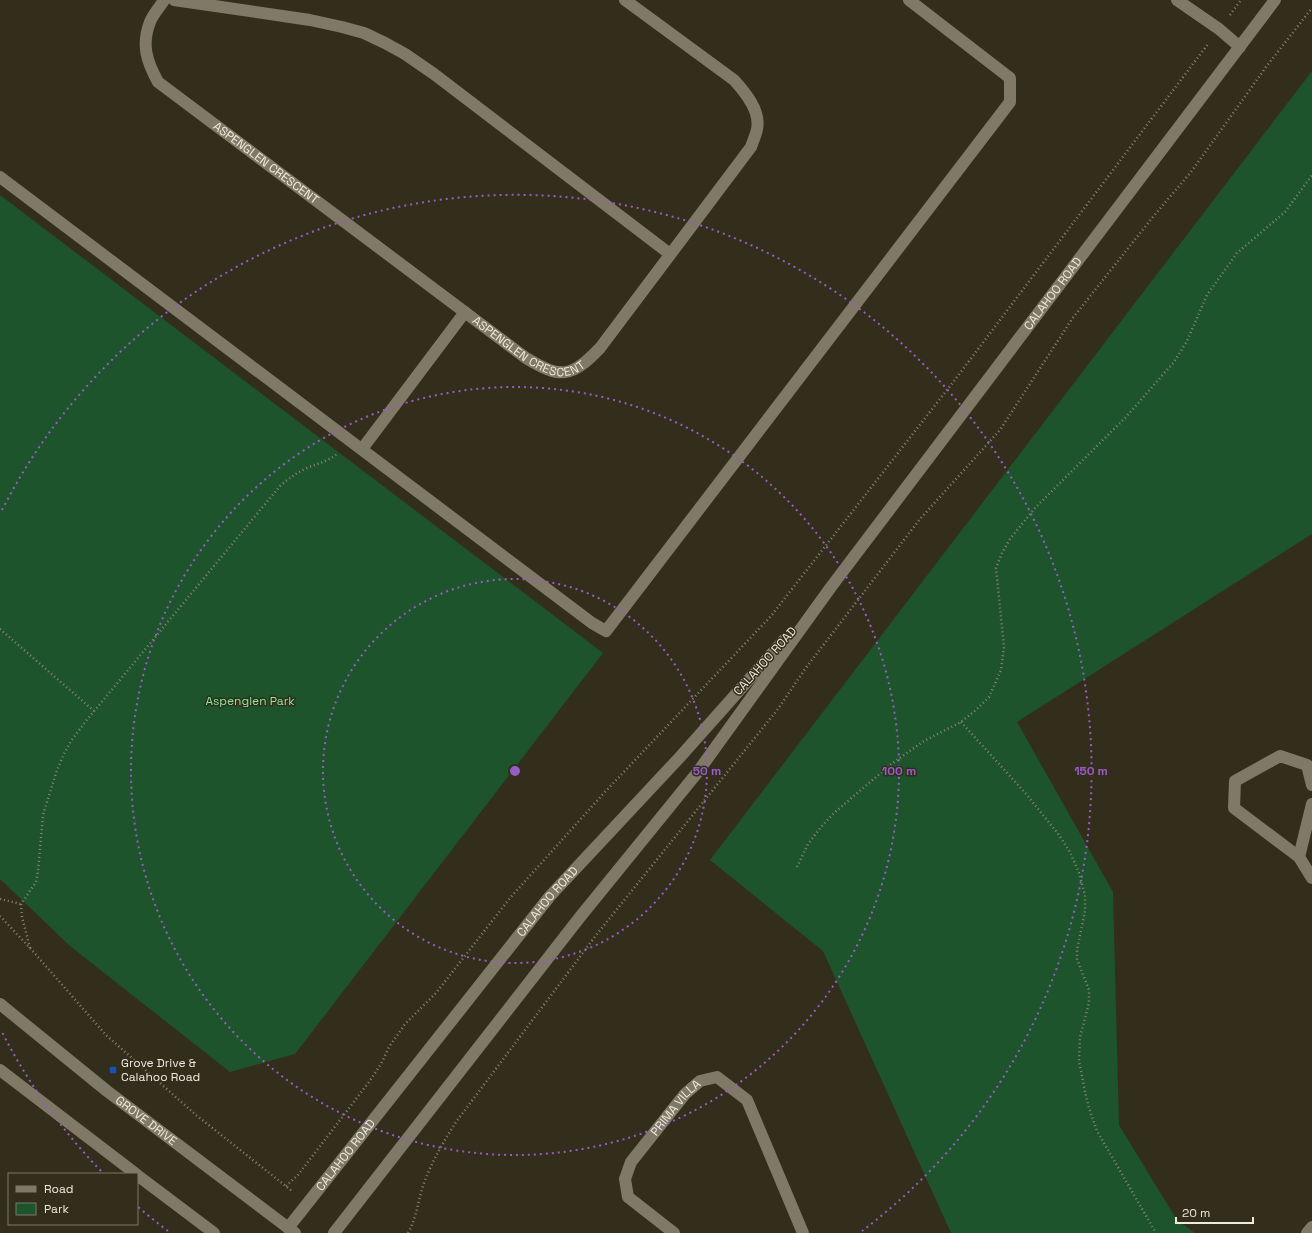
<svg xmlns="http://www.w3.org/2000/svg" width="1312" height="1233" font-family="'Space Grotesk',sans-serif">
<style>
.green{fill:#1d542c}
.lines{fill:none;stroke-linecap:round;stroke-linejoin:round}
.path{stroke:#8a8677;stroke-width:2.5;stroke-dasharray:1 3;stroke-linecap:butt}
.service{stroke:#7f7966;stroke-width:12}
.minor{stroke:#7f7966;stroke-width:12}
.tertiary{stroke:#7f7966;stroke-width:12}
.secondary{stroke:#7f7966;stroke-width:12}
.ring{fill:none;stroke:#985cc7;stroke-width:2;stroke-dasharray:2 4}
.transit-dot{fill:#1a4fb4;stroke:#332e1c;stroke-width:1.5}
.labels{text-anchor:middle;stroke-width:3;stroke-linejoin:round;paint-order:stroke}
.street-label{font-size:12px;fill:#edeadf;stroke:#332e1c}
.park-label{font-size:12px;fill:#83ee9b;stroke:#332e1c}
.poi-label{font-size:12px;fill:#edeadf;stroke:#332e1c;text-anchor:start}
.centre{fill:#985cc7;stroke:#332e1c;stroke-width:2}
.ring-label{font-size:12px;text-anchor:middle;font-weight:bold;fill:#985cc7;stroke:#332e1c;stroke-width:3;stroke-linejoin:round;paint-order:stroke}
</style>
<rect width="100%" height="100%" fill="#332e1c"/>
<g class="green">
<path d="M 1312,71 L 1312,534 L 1017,722 L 1113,892 L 1119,1125 L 1177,1220 L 1195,1233 L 951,1233 L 823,951 L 710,860 Z"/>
<path d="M 0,195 L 603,653 L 295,1054 L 230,1072 L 70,946 L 0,879 Z"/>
</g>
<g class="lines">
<g class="path">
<path d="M 1230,15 L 1241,0"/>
<path d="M 0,629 L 94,711"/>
<path d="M 961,722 L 1027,795 L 1059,835 L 1070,852 L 1079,873 L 1085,895 L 1085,911 L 1077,950 L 1077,959 L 1089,990 L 1089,1003 L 1080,1037 L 1079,1061 L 1085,1092 L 1089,1108 L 1097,1131 L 1156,1233"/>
<path d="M 797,867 L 808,844 L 821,827 L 834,813 L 890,765 L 924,741 L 961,722 L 976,710 L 989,697 L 1001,670 L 1004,647 L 996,568 L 1002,553 L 1010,539 L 1035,508 L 1126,417 L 1174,362 L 1187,341 L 1207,295 L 1237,253 L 1285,212 L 1312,175"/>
<path d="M 0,899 L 21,904"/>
<path d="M 0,916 L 30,948 L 106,1035 L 196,1115 L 292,1191"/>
<path d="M 30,948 L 22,917 L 21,904 L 36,882 L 38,871 L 43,815 L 57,770 L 64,754 L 71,741 L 86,721 L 280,486 C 289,478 298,472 309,467 C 320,463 328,461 337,454"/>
<path d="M 286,1186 L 298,1175 L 369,1082 L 381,1064 L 389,1047 L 405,1024 L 436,993 L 510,898 L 604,793 L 771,616 L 954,381 L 1208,44"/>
<path d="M 408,1233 C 417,1217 418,1200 424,1183 C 432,1161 444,1141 456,1122 L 597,934 L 778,709 L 805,669 L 920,519 L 1000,430 L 1072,319 L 1152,218 L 1191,172 L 1266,67 L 1312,8"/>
</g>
<g class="service">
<path d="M 174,0 L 310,20 L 342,27 L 364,33 L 385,43 L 405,54 L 434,74 L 670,254"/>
<path d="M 0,177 L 592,623 L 606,631 L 1010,102 L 1010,78 L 909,0"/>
<path d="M 362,449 L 465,312"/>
</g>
<g class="minor">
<path id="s1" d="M 164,0 C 160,7 153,14 150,22 C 141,45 147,62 158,82 L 526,358 C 561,379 571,378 600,348 L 751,147 C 753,141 756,135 757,129 C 761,111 745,92 734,80 L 625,0"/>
<path d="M 1177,0 L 1219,29 L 1240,47"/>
<path d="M 1312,785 L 1307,765 L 1280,756 L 1235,781 L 1234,808 L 1299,857 L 1312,878"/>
<path d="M 1299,857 L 1312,804"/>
<path id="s2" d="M 674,1233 L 628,1197 L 625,1179 L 631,1162 L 685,1094 L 700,1081 L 717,1077 L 747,1100 L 803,1233"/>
<path d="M 1307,1233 L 1312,1227"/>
</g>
<g class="tertiary">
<path id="s3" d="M 288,1228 L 550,896 L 680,757 L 785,639"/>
<path id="s4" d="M 334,1233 L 580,917 L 697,773 L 831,587 L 1275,0"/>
</g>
<g class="secondary">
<path id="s5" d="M 0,1004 L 107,1091 L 295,1233"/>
<path d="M 0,1070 L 136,1174"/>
<path d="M 137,1175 L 214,1233"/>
</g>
</g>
<g class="ring">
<circle cx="515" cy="771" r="192"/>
<circle cx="515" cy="771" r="384"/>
<path d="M168 1231A576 576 0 0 1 137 1206M101 1171A576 576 0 0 1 2 1032M2 510A576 576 0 1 1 862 1231"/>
</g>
<rect class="transit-dot" x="109" y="1066" width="8" height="8" rx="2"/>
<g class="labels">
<g class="street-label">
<text dy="4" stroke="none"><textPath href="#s1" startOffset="224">ASPENGLEN CRESCENT</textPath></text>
<text dy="4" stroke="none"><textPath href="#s4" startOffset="1183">CALAHOO ROAD</textPath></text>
<text dy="4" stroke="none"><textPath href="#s1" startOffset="548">ASPENGLEN CRESCENT</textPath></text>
<text transform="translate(765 661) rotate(-48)" y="4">CALAHOO ROAD</text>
<text dy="4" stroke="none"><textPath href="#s3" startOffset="417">CALAHOO ROAD</textPath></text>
<text dy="4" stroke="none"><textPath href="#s2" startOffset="165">PRIMA VILLA</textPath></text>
<text dy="4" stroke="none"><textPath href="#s5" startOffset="187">GROVE DRIVE</textPath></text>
<text dy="4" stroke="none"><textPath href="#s3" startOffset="93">CALAHOO ROAD</textPath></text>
</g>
<g class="park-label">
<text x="250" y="705">Aspenglen Park</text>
</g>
<g class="poi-label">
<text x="121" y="1067">Grove Drive &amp;<tspan x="121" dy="14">Calahoo Road</tspan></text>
</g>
</g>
<circle cx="515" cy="771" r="6" class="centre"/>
<g class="ring-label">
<text x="707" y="775">50 m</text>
<text x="899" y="775">100 m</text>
<text x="1091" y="775">150 m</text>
</g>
<rect x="8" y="1173" width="130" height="52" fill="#332e1c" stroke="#7d796a"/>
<rect x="16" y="1186" width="20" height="6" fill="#7f7966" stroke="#7d796a"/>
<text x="44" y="1193" font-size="12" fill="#edeadf">Road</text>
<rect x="16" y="1203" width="20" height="12" fill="#1d542c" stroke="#7d796a"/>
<text x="44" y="1213" font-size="12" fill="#edeadf">Park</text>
<path d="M1176 1217v6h77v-6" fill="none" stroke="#edeadf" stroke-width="2"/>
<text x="1182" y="1217" font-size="12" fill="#edeadf" stroke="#332e1c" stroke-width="3" paint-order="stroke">20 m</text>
</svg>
